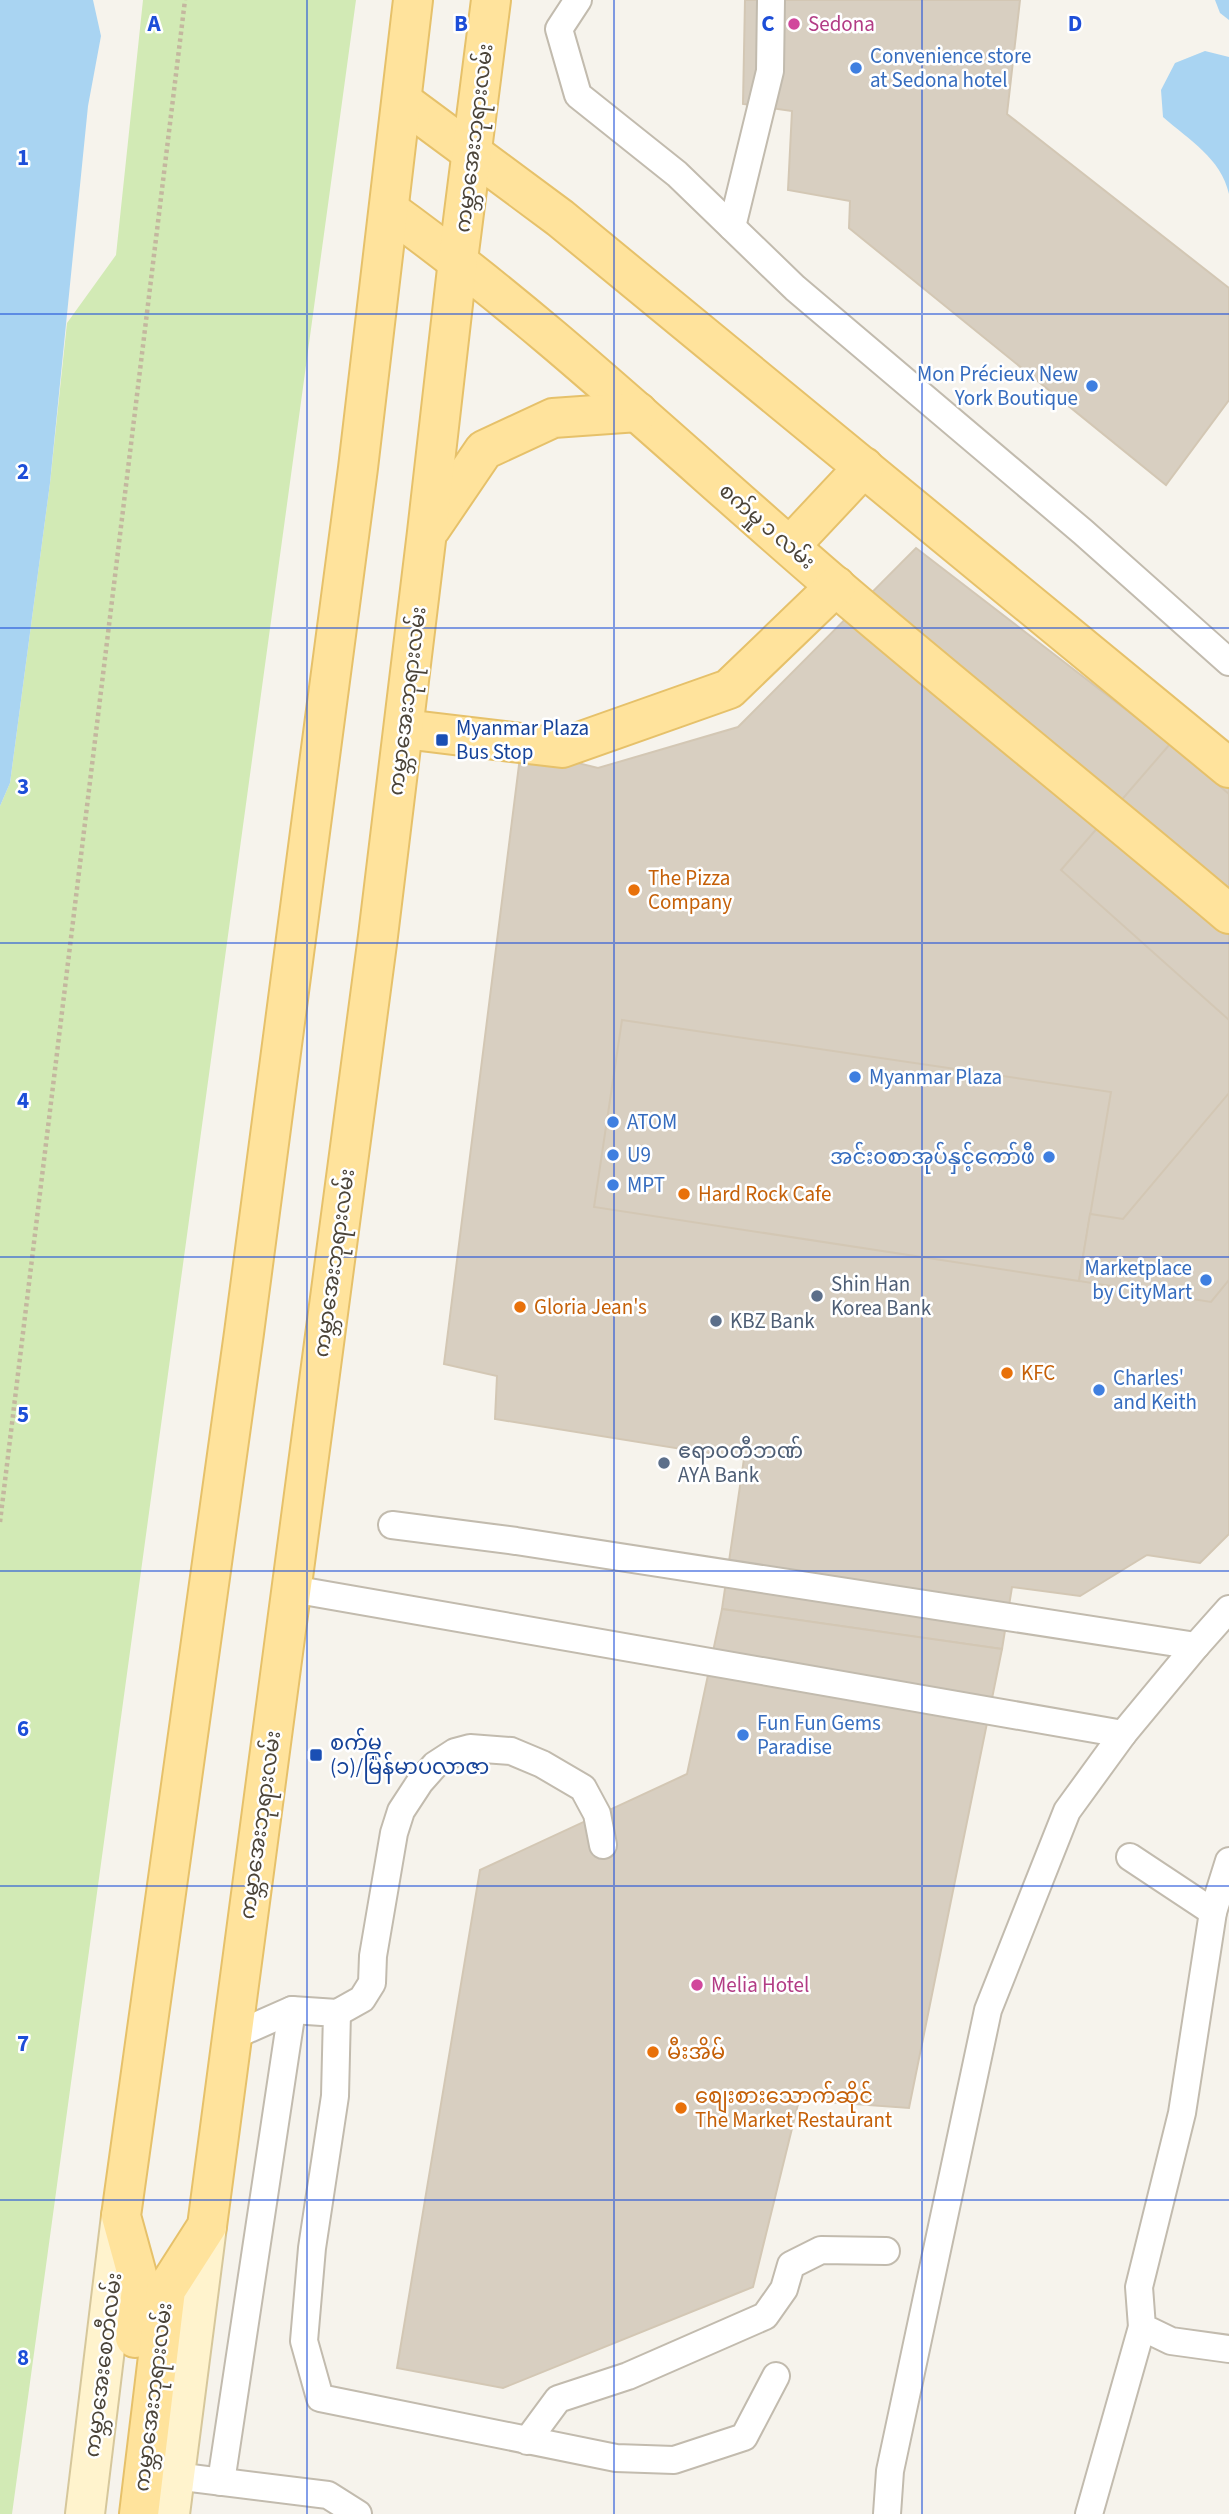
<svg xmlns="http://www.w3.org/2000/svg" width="1229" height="2514" font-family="'Source Sans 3','Noto Sans Myanmar',sans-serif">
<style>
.green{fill:#d2eab5}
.water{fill:#a9d4f2}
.building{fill:#d8cfc1;stroke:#d3c7b4;stroke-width:2}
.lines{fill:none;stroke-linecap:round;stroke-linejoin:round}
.service-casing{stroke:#c2bbae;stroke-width:30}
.secondary-casing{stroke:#d6c79b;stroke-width:42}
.primary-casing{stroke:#e6c16a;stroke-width:42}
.path{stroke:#c4b79f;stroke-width:4.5;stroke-dasharray:3.5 3.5;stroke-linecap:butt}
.service{stroke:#fff;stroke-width:26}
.secondary{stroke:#fff3cd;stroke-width:38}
.primary{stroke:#ffe39c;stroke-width:38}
.grid{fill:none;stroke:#1d4ed8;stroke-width:2;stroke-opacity:0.55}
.hotel-dot{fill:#d1479c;stroke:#fff;stroke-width:2.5}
.shop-dot{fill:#3f7fe0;stroke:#fff;stroke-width:2.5}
.transit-dot{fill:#1a4fb4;stroke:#fff;stroke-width:2.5}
.food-dot{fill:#e8710a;stroke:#fff;stroke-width:2.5}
.service-dot{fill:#5c6f8a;stroke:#fff;stroke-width:2.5}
.labels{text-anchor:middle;stroke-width:5;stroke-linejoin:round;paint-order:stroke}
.hotel-label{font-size:21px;fill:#b23c85;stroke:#fff;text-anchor:start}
.shop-label{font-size:21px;fill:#366cbe;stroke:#fff;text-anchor:start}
.street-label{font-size:21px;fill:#4b4439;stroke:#fff}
.transit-label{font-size:21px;fill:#164399;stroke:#fff;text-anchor:start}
.food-label{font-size:21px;fill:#c56008;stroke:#fff;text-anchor:start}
.service-label{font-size:21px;fill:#4e5e75;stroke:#fff;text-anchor:start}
.grid-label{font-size:23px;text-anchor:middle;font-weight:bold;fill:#1d4ed8;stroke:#fff;stroke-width:5;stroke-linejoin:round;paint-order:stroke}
</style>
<rect width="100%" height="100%" fill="#f6f3ec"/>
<path class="green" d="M 143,0 L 356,0 L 12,2514 L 0,2514 L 0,806 L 10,783 L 50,483 L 67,323 L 116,255 Z"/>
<g class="water">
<path d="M 0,0 L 93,0 L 101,36 L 88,106 L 50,483 L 10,783 L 0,806 Z"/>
<path d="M 1215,0 L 1229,0 L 1229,20 L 1220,13 Z"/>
<path d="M 1205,51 L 1229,57 L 1229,194 C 1221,158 1189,140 1163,117 L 1161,90 L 1175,63 Z"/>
</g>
<g class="building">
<path d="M 745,0 L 1020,0 L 1007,114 L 1229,288 L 1229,400 L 1166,485 L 849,228 L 850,201 L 788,190 L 792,111 L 743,104 Z"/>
<path d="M 916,548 L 1229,789 L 1229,1534 L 1200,1563 L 1147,1555 L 1080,1596 L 1012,1587 L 1002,1649 L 722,1609 L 744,1459 L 495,1419 L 497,1376 L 444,1364 L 521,749 L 598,768 L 738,727 Z"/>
<path d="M 1170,744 L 1229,794 L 1229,1020 L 1061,870 Z"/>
<path d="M 622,1020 L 1111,1092 L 1079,1281 L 594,1207 Z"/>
<path d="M 1229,1093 L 1229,1280 L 1211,1302 L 1079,1281 L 1090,1214 L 1123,1219 Z"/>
<path d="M 722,1609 L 1002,1649 L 909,2108 L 799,2100 L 753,2287 L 503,2388 L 397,2368 L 480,1870 L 687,1774 Z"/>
</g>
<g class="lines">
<defs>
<g id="service">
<path d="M 578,0 L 559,29 L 578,95 L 677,174 L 795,288 L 1083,532 L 1229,662"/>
<path d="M 732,227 L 770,71 L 771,0"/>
<path d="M 392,1525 L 516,1541 L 1196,1646"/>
<path d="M 292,1589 L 1123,1734"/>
<path d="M 1130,1857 L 1213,1912"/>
<path d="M 1229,1861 L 1213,1912 L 1182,2113 L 1139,2287 L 1142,2327 L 1171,2341 L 1229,2349"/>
<path d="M 337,2013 L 362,1999 L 372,1983 L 373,1956 L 394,1833 L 401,1811 L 420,1782 L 435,1765 L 455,1752 L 470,1748 L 511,1751 L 542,1764 L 583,1788 L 597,1814 L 603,1845"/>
<path d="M 233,2036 L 292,2010 L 337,2013 L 335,2096 L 312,2248 L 304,2341 L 320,2398 L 616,2458 L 674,2460 L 744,2437 L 776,2376"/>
<path d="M 527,2441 L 558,2399 L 628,2376 L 765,2316 L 784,2289 L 791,2265 L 821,2250 L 886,2251"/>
<path d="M 175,2476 L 328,2495 L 358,2514"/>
<path d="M 221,2482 L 292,2010"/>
<path d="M 887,2514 L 890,2471 L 988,2010 L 1067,1811 L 1123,1734 L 1196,1646 L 1229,1609"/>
<path d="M 1089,2514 L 1142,2327"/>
</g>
<g id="secondary">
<path d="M 85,2514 L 121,2216"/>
<path d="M 170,2514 L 207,2226"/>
</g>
<g id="primary">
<path d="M 402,101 L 560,218 L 1229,768"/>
<path d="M 389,210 C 547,324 688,460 835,586 C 965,697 1099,804 1229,914"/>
<path d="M 431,528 L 484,450 L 553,418 L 638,412"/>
<path d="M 790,546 L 864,467"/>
<path d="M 404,729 L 562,748 L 729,689 L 836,586"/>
<path d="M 135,2338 L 141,2289 L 121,2216 L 244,1333 L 358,468 L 413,0"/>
<path d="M 139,2514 L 166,2290 L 207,2226 L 378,936 L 427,532 L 458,260 L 491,0"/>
</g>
</defs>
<use href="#service" class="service-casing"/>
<use href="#secondary" class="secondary-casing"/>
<use href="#primary" class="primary-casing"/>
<path class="path" d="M 0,1522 L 185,0"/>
<use href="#service" class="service"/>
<use href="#secondary" class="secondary"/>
<use href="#primary" class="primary"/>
</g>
<path class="grid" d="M 307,0 L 307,2514M 614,0 L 614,2514M 922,0 L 922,2514M 0,314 L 1229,314M 0,628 L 1229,628M 0,943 L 1229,943M 0,1257 L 1229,1257M 0,1571 L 1229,1571M 0,1886 L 1229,1886M 0,2200 L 1229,2200"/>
<g class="hotel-dot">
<circle cx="794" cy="24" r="7"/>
<circle cx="697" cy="1985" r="7"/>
</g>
<g class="shop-dot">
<circle cx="856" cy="68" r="7"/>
<circle cx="1092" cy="386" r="7"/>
<circle cx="855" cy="1077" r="7"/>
<circle cx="613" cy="1122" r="7"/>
<circle cx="613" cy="1155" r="7"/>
<circle cx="1049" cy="1157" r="7"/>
<circle cx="613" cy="1185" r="7"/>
<circle cx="1206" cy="1280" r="7"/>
<circle cx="1099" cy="1390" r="7"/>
<circle cx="743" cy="1735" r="7"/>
</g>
<g class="transit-dot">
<rect x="435" y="733" width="14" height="14" rx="3.5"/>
<rect x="309" y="1748" width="14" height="14" rx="3.5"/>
</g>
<g class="food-dot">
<circle cx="634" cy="890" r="7"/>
<circle cx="684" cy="1194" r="7"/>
<circle cx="520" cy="1307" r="7"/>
<circle cx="1007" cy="1373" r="7"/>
<circle cx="653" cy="2052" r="7"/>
<circle cx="681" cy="2108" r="7"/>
</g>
<g class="service-dot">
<circle cx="817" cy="1296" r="7"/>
<circle cx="716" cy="1321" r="7"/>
<circle cx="664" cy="1463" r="7"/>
</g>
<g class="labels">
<g class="hotel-label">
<text x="808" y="31">Sedona</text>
<text x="711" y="1992">Melia Hotel</text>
</g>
<g class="shop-label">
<text x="870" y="63">Convenience store<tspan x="870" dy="24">at Sedona hotel</tspan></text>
<text x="1078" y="381" text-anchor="end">Mon Précieux New<tspan x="1078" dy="24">York Boutique</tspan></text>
<text x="869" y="1084">Myanmar Plaza</text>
<text x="627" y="1129">ATOM</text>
<text x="627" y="1162">U9</text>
<text x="1035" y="1164" text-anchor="end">အင်းဝစာအုပ်နှင့်ကော်ဖီ</text>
<text x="627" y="1192">MPT</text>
<text x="1192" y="1275" text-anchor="end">Marketplace<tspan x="1192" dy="24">by CityMart</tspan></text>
<text x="1113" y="1385">Charles'<tspan x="1113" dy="24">and Keith</tspan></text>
<text x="757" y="1730">Fun Fun Gems<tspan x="757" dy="24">Paradise</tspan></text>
</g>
<g class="street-label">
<text transform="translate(474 138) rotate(-83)" y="7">ကမ္ဘာအေးဘုရားလမ်း</text>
<text transform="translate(767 526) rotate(41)" y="7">စက်မှု ၁ လမ်း</text>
<text transform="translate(407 701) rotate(-83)" y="7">ကမ္ဘာအေးဘုရားလမ်း</text>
<text transform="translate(334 1263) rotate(-82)" y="7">ကမ္ဘာအေးဘုရားလမ်း</text>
<text transform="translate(260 1825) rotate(-82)" y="7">ကမ္ဘာအေးဘုရားလမ်း</text>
<text transform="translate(103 2365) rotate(-83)" y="7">ကမ္ဘာအေးစေတီလမ်း</text>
<text transform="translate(153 2397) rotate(-83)" y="7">ကမ္ဘာအေးဘုရားလမ်း</text>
</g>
<g class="transit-label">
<text x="456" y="735">Myanmar Plaza<tspan x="456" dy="24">Bus Stop</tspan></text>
<text x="330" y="1750">စက်မှု<tspan x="330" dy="24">(၁)/မြန်မာပလာဇာ</tspan></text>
</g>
<g class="food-label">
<text x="648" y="885">The Pizza<tspan x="648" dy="24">Company</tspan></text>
<text x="698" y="1201">Hard Rock Cafe</text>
<text x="534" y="1314">Gloria Jean's</text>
<text x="1021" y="1380">KFC</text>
<text x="667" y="2059">မီးအိမ်</text>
<text x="695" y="2103">စျေးစားသောက်ဆိုင်<tspan x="695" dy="24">The Market Restaurant</tspan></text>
</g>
<g class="service-label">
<text x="831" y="1291">Shin Han<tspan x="831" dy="24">Korea Bank</tspan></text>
<text x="730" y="1328">KBZ Bank</text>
<text x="678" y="1458">ဧရာဝတီဘဏ်<tspan x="678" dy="24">AYA Bank</tspan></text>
</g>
</g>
<g class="grid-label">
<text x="154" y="31">A</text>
<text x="461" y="31">B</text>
<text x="768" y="31">C</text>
<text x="1075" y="31">D</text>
<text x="23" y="165">1</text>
<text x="23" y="479">2</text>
<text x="23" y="794">3</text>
<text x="23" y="1108">4</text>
<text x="23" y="1422">5</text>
<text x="23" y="1736">6</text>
<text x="23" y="2051">7</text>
<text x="23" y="2365">8</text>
</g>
</svg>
